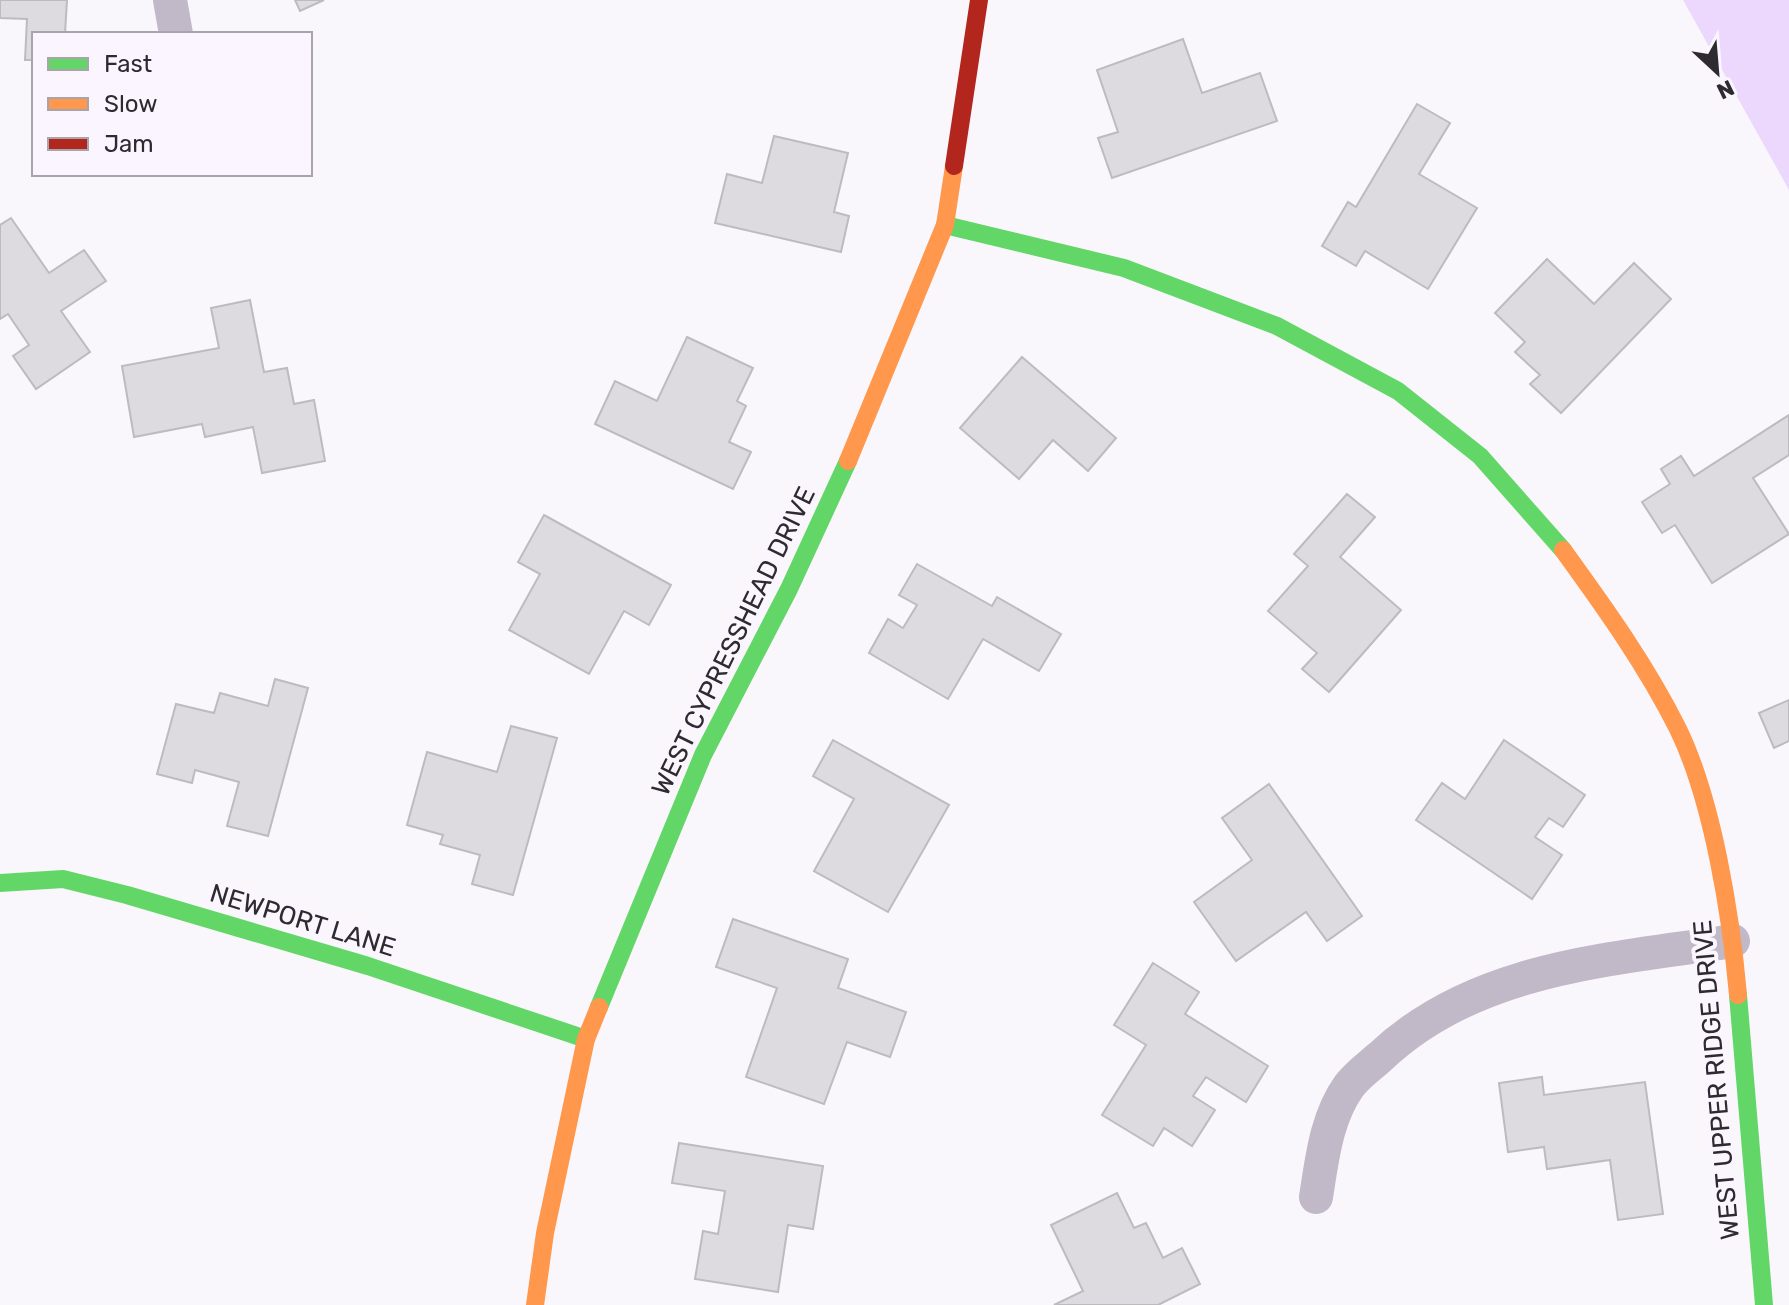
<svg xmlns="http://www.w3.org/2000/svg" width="1789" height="1305" font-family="Rubik,sans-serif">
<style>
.green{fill:#ecd7fd}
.building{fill:#dddbdf;stroke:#bdbbbe;stroke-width:2}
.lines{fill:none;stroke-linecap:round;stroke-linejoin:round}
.street{stroke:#c1b8c8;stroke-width:34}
.fast{stroke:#63d668;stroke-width:18}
.slow{stroke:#ff974d;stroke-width:18}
.jam{stroke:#b3261e;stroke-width:18}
.labels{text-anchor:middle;stroke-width:8;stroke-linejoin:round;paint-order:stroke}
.street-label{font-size:26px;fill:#2d2b2f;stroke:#faf5fe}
</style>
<rect width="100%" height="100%" fill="#faf7fc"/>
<path class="green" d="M 1683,0 L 1789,0 L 1789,190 Z"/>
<g class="building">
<path d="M 0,0 L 67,0 L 65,34 L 34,34 L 34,60 L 25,60 L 27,19 L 0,18 Z"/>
<path d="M 295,0 L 324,0 L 300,11 Z"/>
<path d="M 1183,39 L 1202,93 L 1260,73 L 1277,121 L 1112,178 L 1098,138 L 1118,132 L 1097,70 Z"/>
<path d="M 1417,104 L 1450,123 L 1419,174 L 1477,208 L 1428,289 L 1365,251 L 1356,266 L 1322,246 L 1348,202 L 1356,207 Z"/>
<path d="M 774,136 L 848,153 L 834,212 L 849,216 L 841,252 L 715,223 L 727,174 L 762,183 Z"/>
<path d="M 11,218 L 49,273 L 84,250 L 106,281 L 61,311 L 90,352 L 36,389 L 13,356 L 29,345 L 8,314 L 0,319 L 0,225 Z"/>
<path d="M 1547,259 L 1594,304 L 1634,263 L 1671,299 L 1561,413 L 1530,384 L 1540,375 L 1515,352 L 1525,342 L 1495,313 Z"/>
<path d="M 250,300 L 264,372 L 287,368 L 294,404 L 314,400 L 325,461 L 262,473 L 253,427 L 205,437 L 202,424 L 134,437 L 122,366 L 219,348 L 211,308 Z"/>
<path d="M 687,337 L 753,368 L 737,401 L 746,406 L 729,442 L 751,452 L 733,489 L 595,424 L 615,381 L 657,401 Z"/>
<path d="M 1022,357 L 1116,438 L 1088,471 L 1053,440 L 1019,479 L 960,428 Z"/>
<path d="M 1789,415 L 1789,455 L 1753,478 L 1789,534 L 1712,583 L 1675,525 L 1662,533 L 1642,502 L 1670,484 L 1661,469 L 1681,456 L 1694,476 Z"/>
<path d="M 1347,494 L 1375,517 L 1340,557 L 1401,610 L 1329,692 L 1302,669 L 1317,653 L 1268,611 L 1308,566 L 1294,554 Z"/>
<path d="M 544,515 L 671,585 L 649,625 L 624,611 L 589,674 L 509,630 L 540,574 L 518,562 Z"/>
<path d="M 917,564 L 992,606 L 997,597 L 1061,634 L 1039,671 L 983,639 L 948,699 L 869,653 L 888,619 L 903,628 L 917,605 L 899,595 Z"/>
<path d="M 275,679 L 308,688 L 268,836 L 227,826 L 239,782 L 195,770 L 192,783 L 157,774 L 176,704 L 214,713 L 220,693 L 268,706 Z"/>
<path d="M 1789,700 L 1789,741 L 1774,748 L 1759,713 Z"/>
<path d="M 511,726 L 557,738 L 513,895 L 472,884 L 480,855 L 440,844 L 443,835 L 407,825 L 427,752 L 497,772 Z"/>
<path d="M 833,740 L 949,805 L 888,912 L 814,871 L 854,799 L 813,776 Z"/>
<path d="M 1504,740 L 1585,795 L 1563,827 L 1549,818 L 1535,837 L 1562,855 L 1532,899 L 1416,820 L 1442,783 L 1465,799 Z"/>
<path d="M 1269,784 L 1362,916 L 1327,941 L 1306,912 L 1236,961 L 1194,902 L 1252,860 L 1222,818 Z"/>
<path d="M 733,919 L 848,959 L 838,988 L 906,1012 L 890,1057 L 847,1042 L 824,1104 L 746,1077 L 777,988 L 716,967 Z"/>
<path d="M 1153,963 L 1199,992 L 1185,1014 L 1268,1066 L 1246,1102 L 1206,1077 L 1193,1096 L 1215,1110 L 1192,1146 L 1164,1128 L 1153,1146 L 1102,1115 L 1146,1045 L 1114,1025 Z"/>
<path d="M 1542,1077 L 1544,1095 L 1645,1082 L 1663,1214 L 1618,1220 L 1610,1160 L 1547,1169 L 1544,1147 L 1508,1152 L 1499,1083 Z"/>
<path d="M 679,1143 L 823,1166 L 813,1229 L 788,1225 L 778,1292 L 695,1279 L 703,1231 L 718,1234 L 725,1191 L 672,1183 Z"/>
<path d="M 1117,1193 L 1134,1228 L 1146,1223 L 1163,1258 L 1182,1248 L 1200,1284 L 1158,1305 L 1054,1305 L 1083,1291 L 1051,1225 Z"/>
</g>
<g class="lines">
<g class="street">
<path d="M 170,0 L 176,34"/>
<path d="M 1316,1197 C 1322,1160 1326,1118 1349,1086 C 1357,1075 1370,1066 1380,1057 C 1475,967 1609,960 1733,941"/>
</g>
<g class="fast">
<path d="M 945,225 L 1124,268 L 1277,326 L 1398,391 L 1480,456 L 1563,550"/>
<path d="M 0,883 L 63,879 L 127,895 L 368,966 L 586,1039"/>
<path d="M 1738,995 L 1764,1305"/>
<path d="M 599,1007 L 703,755 L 789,589 L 848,461"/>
</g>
<g class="slow">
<path d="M 848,461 L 945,225 L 954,166"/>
<path d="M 1563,550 C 1605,608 1646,665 1678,729 C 1713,801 1731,916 1738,995"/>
<path d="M 535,1305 L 545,1233 L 586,1039 L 599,1007"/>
</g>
<path class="jam" d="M 954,166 L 979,0"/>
</g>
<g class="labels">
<g class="street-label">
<text transform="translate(733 641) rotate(-64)" y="9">WEST CYPRESSHEAD DRIVE</text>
<text transform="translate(303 920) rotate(17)" y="9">NEWPORT LANE</text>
<text transform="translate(1716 1080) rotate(-95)" y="9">WEST UPPER RIDGE DRIVE</text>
</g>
</g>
<rect x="32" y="32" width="280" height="144" fill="#faf5fe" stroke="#a8a4ab" stroke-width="2"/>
<rect x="48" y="58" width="40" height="12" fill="#63d668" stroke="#a8a4ab" stroke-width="2"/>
<text x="104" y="72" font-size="24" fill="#2d2b2f">Fast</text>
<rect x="48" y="98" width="40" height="12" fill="#ff974d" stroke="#a8a4ab" stroke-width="2"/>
<text x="104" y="112" font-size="24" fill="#2d2b2f">Slow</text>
<rect x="48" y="138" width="40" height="12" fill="#b3261e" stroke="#a8a4ab" stroke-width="2"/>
<text x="104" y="152" font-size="24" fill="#2d2b2f">Jam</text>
<g transform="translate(1717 72) rotate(154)" stroke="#faf5fe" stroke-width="6" paint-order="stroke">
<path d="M0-6L14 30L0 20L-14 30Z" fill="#2d2b2f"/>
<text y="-12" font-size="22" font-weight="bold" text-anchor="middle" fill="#2d2b2f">N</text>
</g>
</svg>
